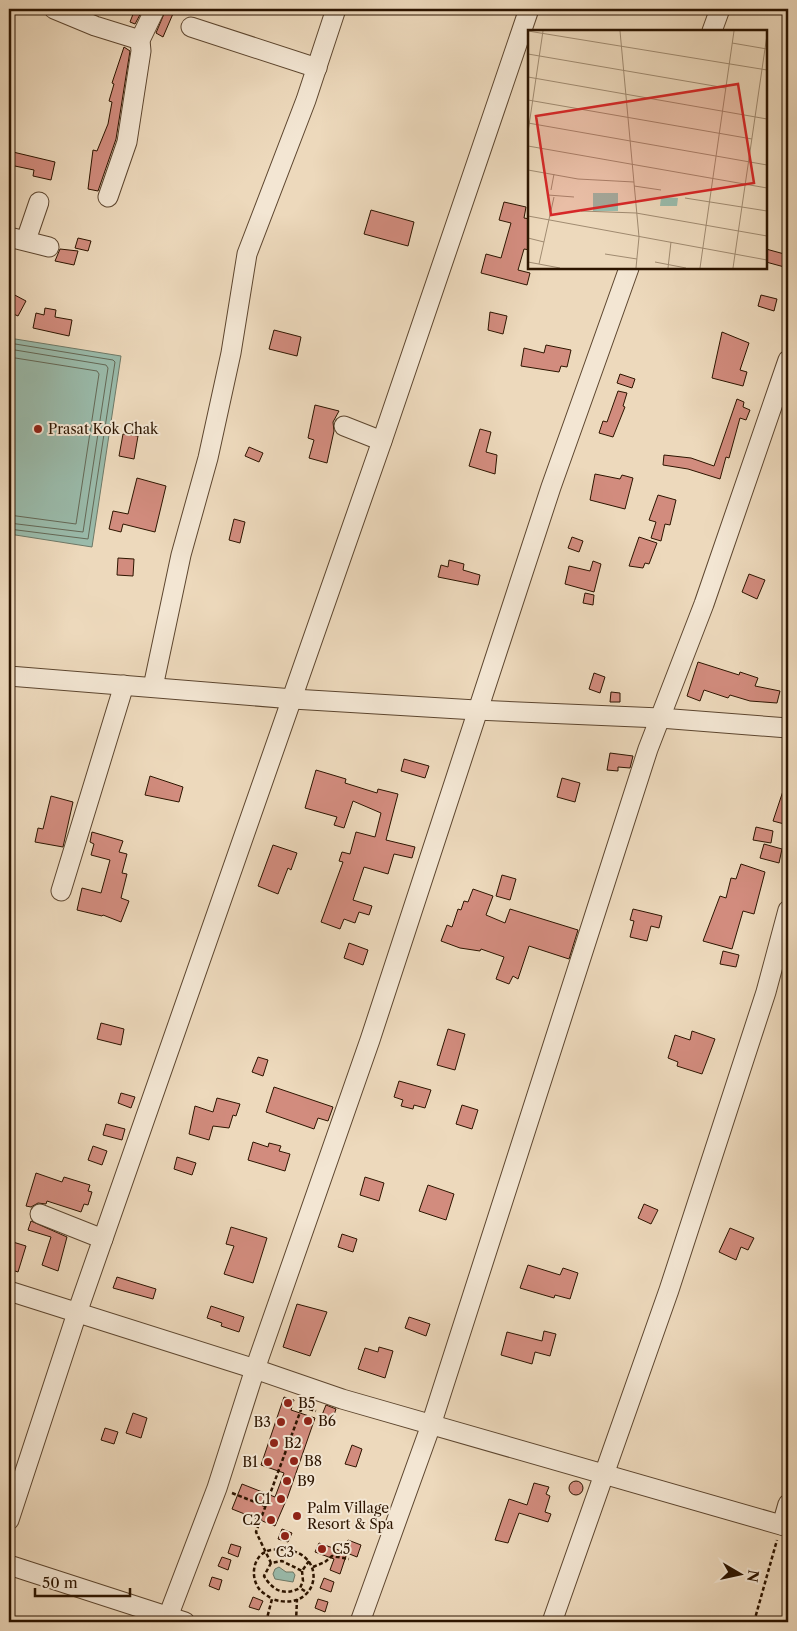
<svg xmlns="http://www.w3.org/2000/svg" width="797" height="1631" font-family="'Libre Caslon Text',serif">
<style>
.water{fill:#9abbab;stroke:#6e7967}
.lines{fill:none;stroke-linecap:round;stroke-linejoin:round}
.shore{stroke:#646856;stroke-width:1}
.building{fill:#d28c7e;stroke:#2d1500}
.minor-casing{stroke:#5d462f;stroke-width:21}
.path{stroke:#2d1500;stroke-width:2.5;stroke-dasharray:4 2.5;stroke-linecap:butt}
.minor{stroke:#f3e6d3;stroke-width:19}
.poi-dot{fill:#8f2418;stroke:#f3e6d3;stroke-width:2}
.labels{text-anchor:middle;stroke-width:4;stroke-linejoin:round;paint-order:stroke}
.poi-label{font-size:14px;fill:#2d1500;stroke:#f3e6d3;text-anchor:start}
.inset-road{fill:none;stroke:#a08b71;stroke-width:1}
.view{fill:#d62828;fill-opacity:0.15;stroke:#d62828;stroke-width:2.5}
.inset-edge{fill:none;stroke:#2d1500;stroke-width:2.5}
</style>
<rect width="100%" height="100%" fill="#edd9bc"/>
<filter id="stains"><feTurbulence type="fractalNoise" baseFrequency=".004" numOctaves="4"/><feColorMatrix values="0 0 0 0 .2 0 0 0 0 .09 0 0 0 0 .02 0 0 0 .5 -.17"/></filter>
<radialGradient id="worn" r=".72"><stop offset=".6" stop-color="#630" stop-opacity="0"/><stop offset="1" stop-color="#630" stop-opacity=".3"/></radialGradient>
<g class="water">
<path d="M 9,338 L 121,356 L 92,547 L 9,534 Z"/>
<path d="M 279,1567 L 286,1572 L 293,1572 L 295,1575 L 293,1582 L 275,1579 L 273,1574 L 275,1569 Z"/>
</g>
<g class="lines">
<g class="shore">
<path d="M 9,343 L 113,360 L 115,362 L 88,539 L 9,529"/>
<path d="M 9,349 L 106,365 L 108,368 L 83,532 L 9,523"/>
<path d="M 9,357 L 97,371 L 99,374 L 76,524 L 9,515"/>
</g>
</g>
<g class="building">
<path d="M 135,9 L 143,9 L 135,24 L 130,22 Z"/>
<path d="M 166,9 L 175,9 L 163,37 L 156,33 Z"/>
<path d="M 124,47 L 130,51 L 116,139 L 98,191 L 88,189 L 93,150 L 97,151 L 108,124 L 112,102 L 109,101 L 114,84 L 112,83 Z"/>
<path d="M 13,152 L 55,162 L 51,180 L 33,176 L 34,170 L 10,165 Z"/>
<path d="M 504,202 L 526,207 L 524,218 L 530,219 L 530,250 L 524,249 L 518,270 L 530,273 L 527,285 L 481,273 L 486,254 L 501,258 L 511,223 L 499,220 Z"/>
<path d="M 371,210 L 414,222 L 408,246 L 364,234 Z"/>
<path d="M 78,238 L 91,241 L 88,251 L 75,248 Z"/>
<path d="M 60,249 L 78,251 L 74,265 L 55,261 Z"/>
<path d="M 766,249 L 788,255 L 788,268 L 766,262 Z"/>
<path d="M 9,292 L 26,301 L 18,316 L 9,312 Z"/>
<path d="M 761,295 L 777,299 L 774,311 L 758,306 Z"/>
<path d="M 45,308 L 56,310 L 55,317 L 72,320 L 69,336 L 33,328 L 36,313 L 44,315 Z"/>
<path d="M 490,312 L 507,316 L 503,334 L 488,330 Z"/>
<path d="M 274,330 L 301,337 L 297,356 L 269,349 Z"/>
<path d="M 722,332 L 749,343 L 740,370 L 747,372 L 743,386 L 712,378 Z"/>
<path d="M 546,345 L 571,350 L 567,367 L 561,366 L 559,372 L 521,366 L 524,348 L 544,353 Z"/>
<path d="M 620,374 L 635,379 L 632,388 L 617,383 Z"/>
<path d="M 618,391 L 627,393 L 623,406 L 625,407 L 613,437 L 599,433 L 603,421 L 607,422 Z"/>
<path d="M 737,399 L 744,402 L 743,407 L 750,410 L 746,420 L 740,418 L 729,458 L 726,457 L 720,479 L 688,469 L 663,465 L 664,455 L 691,458 L 714,466 Z"/>
<path d="M 315,405 L 339,411 L 333,422 L 334,431 L 327,463 L 309,458 L 314,440 L 308,438 Z"/>
<path d="M 480,429 L 491,432 L 486,452 L 497,455 L 495,474 L 469,466 Z"/>
<path d="M 123,434 L 138,436 L 134,459 L 119,456 Z"/>
<path d="M 249,447 L 263,453 L 259,462 L 245,456 Z"/>
<path d="M 595,474 L 620,479 L 622,475 L 633,478 L 625,509 L 590,500 Z"/>
<path d="M 137,478 L 166,486 L 155,532 L 123,524 L 121,532 L 109,529 L 113,511 L 128,514 Z"/>
<path d="M 658,495 L 676,500 L 670,525 L 665,524 L 661,541 L 651,538 L 656,522 L 649,520 Z"/>
<path d="M 234,519 L 245,522 L 240,543 L 229,540 Z"/>
<path d="M 572,537 L 583,541 L 579,552 L 568,548 Z"/>
<path d="M 639,537 L 657,543 L 649,564 L 645,563 L 643,568 L 629,566 Z"/>
<path d="M 118,558 L 134,559 L 133,576 L 117,575 Z"/>
<path d="M 449,560 L 464,564 L 463,570 L 480,575 L 478,585 L 438,577 L 441,565 L 448,567 Z"/>
<path d="M 593,561 L 601,564 L 594,592 L 565,584 L 569,566 L 590,571 Z"/>
<path d="M 749,574 L 765,580 L 757,599 L 742,592 Z"/>
<path d="M 585,593 L 594,595 L 593,605 L 583,603 Z"/>
<path d="M 698,662 L 739,675 L 740,672 L 758,678 L 755,686 L 780,691 L 777,703 L 750,701 L 730,695 L 728,698 L 704,690 L 700,701 L 687,696 Z"/>
<path d="M 594,673 L 605,677 L 600,693 L 589,689 Z"/>
<path d="M 611,692 L 620,693 L 620,702 L 610,702 Z"/>
<path d="M 610,753 L 633,756 L 630,768 L 618,767 L 618,771 L 607,770 Z"/>
<path d="M 404,759 L 429,766 L 425,778 L 401,771 Z"/>
<path d="M 316,770 L 346,779 L 345,783 L 377,793 L 378,789 L 398,794 L 386,840 L 415,847 L 412,858 L 394,854 L 388,874 L 364,867 L 353,900 L 372,906 L 369,915 L 359,912 L 355,923 L 344,919 L 340,929 L 321,922 L 343,862 L 339,861 L 342,852 L 350,854 L 356,832 L 375,837 L 381,813 L 353,801 L 344,828 L 334,825 L 337,817 L 305,808 Z"/>
<path d="M 150,776 L 183,787 L 179,802 L 145,795 Z"/>
<path d="M 562,778 L 580,783 L 575,802 L 557,797 Z"/>
<path d="M 786,782 L 788,782 L 788,825 L 773,821 Z"/>
<path d="M 51,796 L 73,802 L 63,847 L 35,842 L 38,828 L 43,829 Z"/>
<path d="M 756,827 L 773,831 L 771,843 L 753,840 Z"/>
<path d="M 92,832 L 123,841 L 119,852 L 127,854 L 122,873 L 127,874 L 121,898 L 129,901 L 121,922 L 103,915 L 102,916 L 77,910 L 82,888 L 101,893 L 110,860 L 91,855 L 94,844 L 90,842 Z"/>
<path d="M 764,844 L 782,849 L 779,863 L 760,858 Z"/>
<path d="M 273,845 L 297,853 L 291,870 L 288,868 L 278,894 L 258,886 Z"/>
<path d="M 741,864 L 765,872 L 754,914 L 743,911 L 732,949 L 703,941 L 720,896 L 726,898 L 731,878 L 736,879 Z"/>
<path d="M 502,875 L 516,879 L 510,900 L 496,896 Z"/>
<path d="M 473,889 L 493,896 L 486,915 L 505,923 L 510,909 L 578,930 L 569,959 L 529,946 L 518,979 L 513,976 L 509,984 L 496,979 L 504,957 L 481,949 L 480,951 L 460,948 L 441,941 L 447,925 L 452,927 L 458,909 L 461,910 L 464,901 L 468,902 Z"/>
<path d="M 633,909 L 662,916 L 659,928 L 651,926 L 647,941 L 630,937 L 634,921 L 630,920 Z"/>
<path d="M 349,943 L 368,950 L 363,965 L 344,958 Z"/>
<path d="M 723,951 L 739,955 L 736,967 L 720,964 Z"/>
<path d="M 101,1023 L 124,1029 L 121,1045 L 97,1039 Z"/>
<path d="M 448,1029 L 465,1034 L 455,1070 L 437,1065 Z"/>
<path d="M 692,1031 L 715,1039 L 702,1074 L 677,1066 L 678,1062 L 668,1058 L 675,1035 L 690,1040 Z"/>
<path d="M 258,1057 L 268,1060 L 263,1076 L 252,1072 Z"/>
<path d="M 399,1081 L 431,1090 L 425,1108 L 414,1105 L 413,1109 L 401,1106 L 403,1100 L 394,1097 Z"/>
<path d="M 274,1087 L 333,1107 L 328,1121 L 318,1118 L 314,1129 L 266,1112 Z"/>
<path d="M 121,1093 L 135,1097 L 131,1108 L 118,1103 Z"/>
<path d="M 217,1098 L 240,1104 L 236,1116 L 233,1115 L 229,1128 L 213,1126 L 209,1140 L 189,1134 L 195,1106 L 213,1112 Z"/>
<path d="M 462,1105 L 478,1110 L 472,1129 L 456,1124 Z"/>
<path d="M 106,1124 L 125,1129 L 122,1140 L 103,1135 Z"/>
<path d="M 253,1142 L 268,1147 L 269,1143 L 281,1146 L 279,1151 L 290,1154 L 285,1171 L 248,1160 Z"/>
<path d="M 93,1146 L 107,1151 L 102,1165 L 88,1160 Z"/>
<path d="M 177,1157 L 196,1163 L 192,1175 L 174,1169 Z"/>
<path d="M 36,1173 L 62,1182 L 64,1177 L 90,1185 L 88,1191 L 92,1192 L 88,1205 L 84,1204 L 81,1212 L 47,1201 L 46,1204 L 38,1203 L 31,1207 L 26,1206 Z"/>
<path d="M 365,1177 L 384,1183 L 379,1201 L 360,1195 Z"/>
<path d="M 428,1185 L 454,1194 L 446,1220 L 419,1211 Z"/>
<path d="M 644,1204 L 658,1210 L 651,1224 L 638,1218 Z"/>
<path d="M 31,1221 L 67,1237 L 58,1271 L 42,1265 L 51,1237 L 28,1230 Z"/>
<path d="M 231,1227 L 267,1238 L 253,1283 L 224,1274 L 234,1246 L 226,1244 Z"/>
<path d="M 730,1228 L 754,1238 L 748,1250 L 741,1247 L 736,1260 L 719,1252 Z"/>
<path d="M 342,1234 L 357,1239 L 353,1252 L 338,1247 Z"/>
<path d="M 13,1242 L 26,1246 L 18,1272 L 9,1269 L 9,1255 Z"/>
<path d="M 528,1265 L 560,1275 L 563,1268 L 578,1273 L 570,1299 L 555,1295 L 554,1298 L 520,1288 Z"/>
<path d="M 117,1277 L 156,1289 L 153,1299 L 113,1288 Z"/>
<path d="M 297,1304 L 327,1312 L 310,1356 L 283,1347 Z"/>
<path d="M 211,1306 L 244,1317 L 239,1332 L 221,1326 L 222,1323 L 207,1318 Z"/>
<path d="M 409,1317 L 430,1324 L 426,1336 L 405,1328 Z"/>
<path d="M 544,1331 L 556,1334 L 550,1356 L 535,1352 L 532,1364 L 501,1355 L 507,1332 L 542,1341 Z"/>
<path d="M 379,1347 L 393,1351 L 385,1378 L 358,1369 L 365,1348 L 378,1352 Z"/>
<path d="M 284,1397 L 294,1400 L 291,1410 L 315,1418 L 288,1496 L 275,1526 L 232,1509 L 242,1484 L 275,1497 L 284,1473 L 261,1465 Z"/>
<path d="M 326,1405 L 336,1409 L 333,1418 L 322,1415 Z"/>
<path d="M 133,1413 L 147,1418 L 141,1438 L 126,1433 Z"/>
<path d="M 105,1428 L 118,1432 L 114,1444 L 101,1440 Z"/>
<path d="M 352,1445 L 362,1449 L 356,1467 L 345,1464 Z"/>
<circle cx="576" cy="1488" r="7"/>
<path d="M 534,1483 L 549,1487 L 546,1494 L 550,1496 L 545,1512 L 551,1514 L 548,1522 L 519,1513 L 508,1543 L 495,1540 L 509,1499 L 527,1505 Z"/>
<path d="M 282,1529 L 292,1533 L 288,1542 L 278,1539 Z"/>
<path d="M 348,1540 L 361,1545 L 357,1557 L 347,1553 L 340,1574 L 330,1570 L 334,1559 L 315,1552 L 319,1543 L 344,1552 Z"/>
<path d="M 231,1544 L 241,1547 L 238,1557 L 228,1553 Z"/>
<path d="M 222,1557 L 231,1560 L 228,1570 L 218,1566 Z"/>
<path d="M 212,1577 L 222,1580 L 219,1590 L 209,1586 Z"/>
<path d="M 324,1578 L 334,1582 L 331,1592 L 320,1588 Z"/>
<path d="M 253,1597 L 263,1601 L 259,1610 L 249,1607 Z"/>
<path d="M 318,1599 L 328,1602 L 325,1612 L 315,1608 Z"/>
</g>
<g class="lines">
<defs>
<g id="minor">
<path d="M 54,9 L 95,26 L 140,40"/>
<path d="M 191,27 L 317,68"/>
<path d="M 712,31 L 720,9"/>
<path d="M 108,197 L 127,142 L 141,51 L 140,40 L 155,9"/>
<path d="M 9,237 L 49,247"/>
<path d="M 26,240 L 39,202"/>
<path d="M 344,426 L 382,441"/>
<path d="M 9,676 L 293,699 L 476,710 L 660,718 L 788,728"/>
<path d="M 153,687 L 181,555 L 208,458 L 231,353 L 247,254 L 306,100 L 336,9"/>
<path d="M 61,891 L 124,685"/>
<path d="M 40,1214 L 103,1239"/>
<path d="M 9,1291 L 255,1369 L 342,1399 L 788,1527"/>
<path d="M 9,1520 L 77,1313 L 382,441 L 529,9"/>
<path d="M 782,1525 L 788,1504"/>
<path d="M 9,1565 L 185,1622"/>
<path d="M 166,1622 L 217,1488 L 255,1369 L 370,1040 L 551,487 L 629,268"/>
<path d="M 360,1622 L 431,1425 L 648,749 L 704,604 L 788,360"/>
<path d="M 552,1622 L 669,1290 L 766,992 L 788,910"/>
</g>
</defs>
<use href="#minor" class="minor-casing"/>
<g class="path">
<path d="M 232,1493 L 265,1506"/>
<path d="M 309,1561 L 302,1571 L 282,1561 L 271,1563 L 256,1532 L 302,1407 L 316,1411"/>
<path d="M 271,1563 L 264,1576 C 273,1591 284,1596 300,1588"/>
<path d="M 313,1567 L 325,1562 L 332,1556 L 349,1559"/>
<path d="M 302,1571 L 303,1581 L 300,1588 L 308,1593"/>
<path d="M 266,1622 L 272,1599 C 268,1596 263,1593 260,1590 C 249,1577 253,1553 271,1550 C 332,1542 323,1616 272,1599"/>
<path d="M 296,1622 L 297,1599"/>
<path d="M 754,1622 L 777,1540"/>
</g>
<use href="#minor" class="minor"/>
</g>
<g class="poi-dot">
<circle cx="38" cy="429" r="5"/>
<circle cx="288" cy="1403" r="5"/>
<circle cx="308" cy="1421" r="5"/>
<circle cx="281" cy="1422" r="5"/>
<circle cx="274" cy="1443" r="5"/>
<circle cx="294" cy="1461" r="5"/>
<circle cx="268" cy="1462" r="5"/>
<circle cx="287" cy="1481" r="5"/>
<circle cx="281" cy="1499" r="5"/>
<circle cx="297" cy="1516" r="5"/>
<circle cx="271" cy="1520" r="5"/>
<circle cx="285" cy="1536" r="5"/>
<circle cx="322" cy="1549" r="5"/>
</g>
<g class="labels">
<g class="poi-label">
<text x="48" y="434">Prasat Kok Chak</text>
<text x="298" y="1408">B5</text>
<text x="318" y="1426">B6</text>
<text x="271" y="1427" text-anchor="end">B3</text>
<text x="284" y="1448">B2</text>
<text x="304" y="1466">B8</text>
<text x="258" y="1467" text-anchor="end">B1</text>
<text x="297" y="1486">B9</text>
<text x="271" y="1504" text-anchor="end">C1</text>
<text x="307" y="1513">Palm Village<tspan x="307" dy="16">Resort &amp; Spa</tspan></text>
<text x="261" y="1525" text-anchor="end">C2</text>
<text x="332" y="1554">C5</text>
<text x="285" y="1557" text-anchor="middle">C3</text>
</g>
</g>
<g transform="translate(528 30)">
<rect width="239" height="239" fill="#edd9bc"/>
<path d="M 65,163 L 90,163 L 90,181 L 65,181 ZM 133,167 L 150,168 L 149,176 L 132,176 Z" fill="#9abbab"/>
<path class="inset-road" d="M 0,1 L 239,40M 92,1 L 111,207 L 108,238M 204,13 L 239,19M 0,24 L 198,58M 0,47 L 239,89M 0,70 L 224,109M 0,93 L 239,135M 0,102 L 15,1M 0,116 L 239,158M 0,140 L 50,149 L 106,152M 106,156 L 133,160M 23,160 L 26,144M 20,165 L 46,167M 157,168 L 239,181M 53,181 L 108,183 L 239,206M 0,186 L 239,230M 0,208 L 16,212M 77,224 L 109,229M 0,232 L 32,238M 127,232 L 158,238M 11,234 L 26,167M 140,238 L 143,212M 172,238 L 206,1M 205,238 L 239,5"/>
<path class="view" d="M 210,54 L 226,153 L 23,185 L 8,86 Z"/>
<rect width="239" height="239" class="inset-edge"/>
</g>
<rect width="797" height="1631" fill="none" stroke="#edd9bc" stroke-width="30"/>
<rect x="10" y="10" width="777" height="1611" fill="none" stroke="#2d1500" stroke-width="2.5"/>
<rect x="15" y="15" width="767" height="1601" fill="none" stroke="#2d1500"/>
<g transform="translate(740 1574) rotate(99)" stroke="#f3e6d3" stroke-width="4" paint-order="stroke">
<path d="M0-4L9 19L0 12L-9 19Z" fill="#2d1500"/>
<text y="-8" font-size="14" font-weight="bold" text-anchor="middle" fill="#2d1500">N</text>
</g>
<path d="M35 1588v8h95v-8" fill="none" stroke="#2d1500" stroke-width="2.5"/>
<text x="42" y="1588" font-size="15" fill="#2d1500" stroke="#f3e6d3" stroke-width="4" paint-order="stroke">50 m</text>
<rect width="100%" height="100%" filter="url(#stains)"/>
<rect width="100%" height="100%" fill="url(#worn)"/>
</svg>
